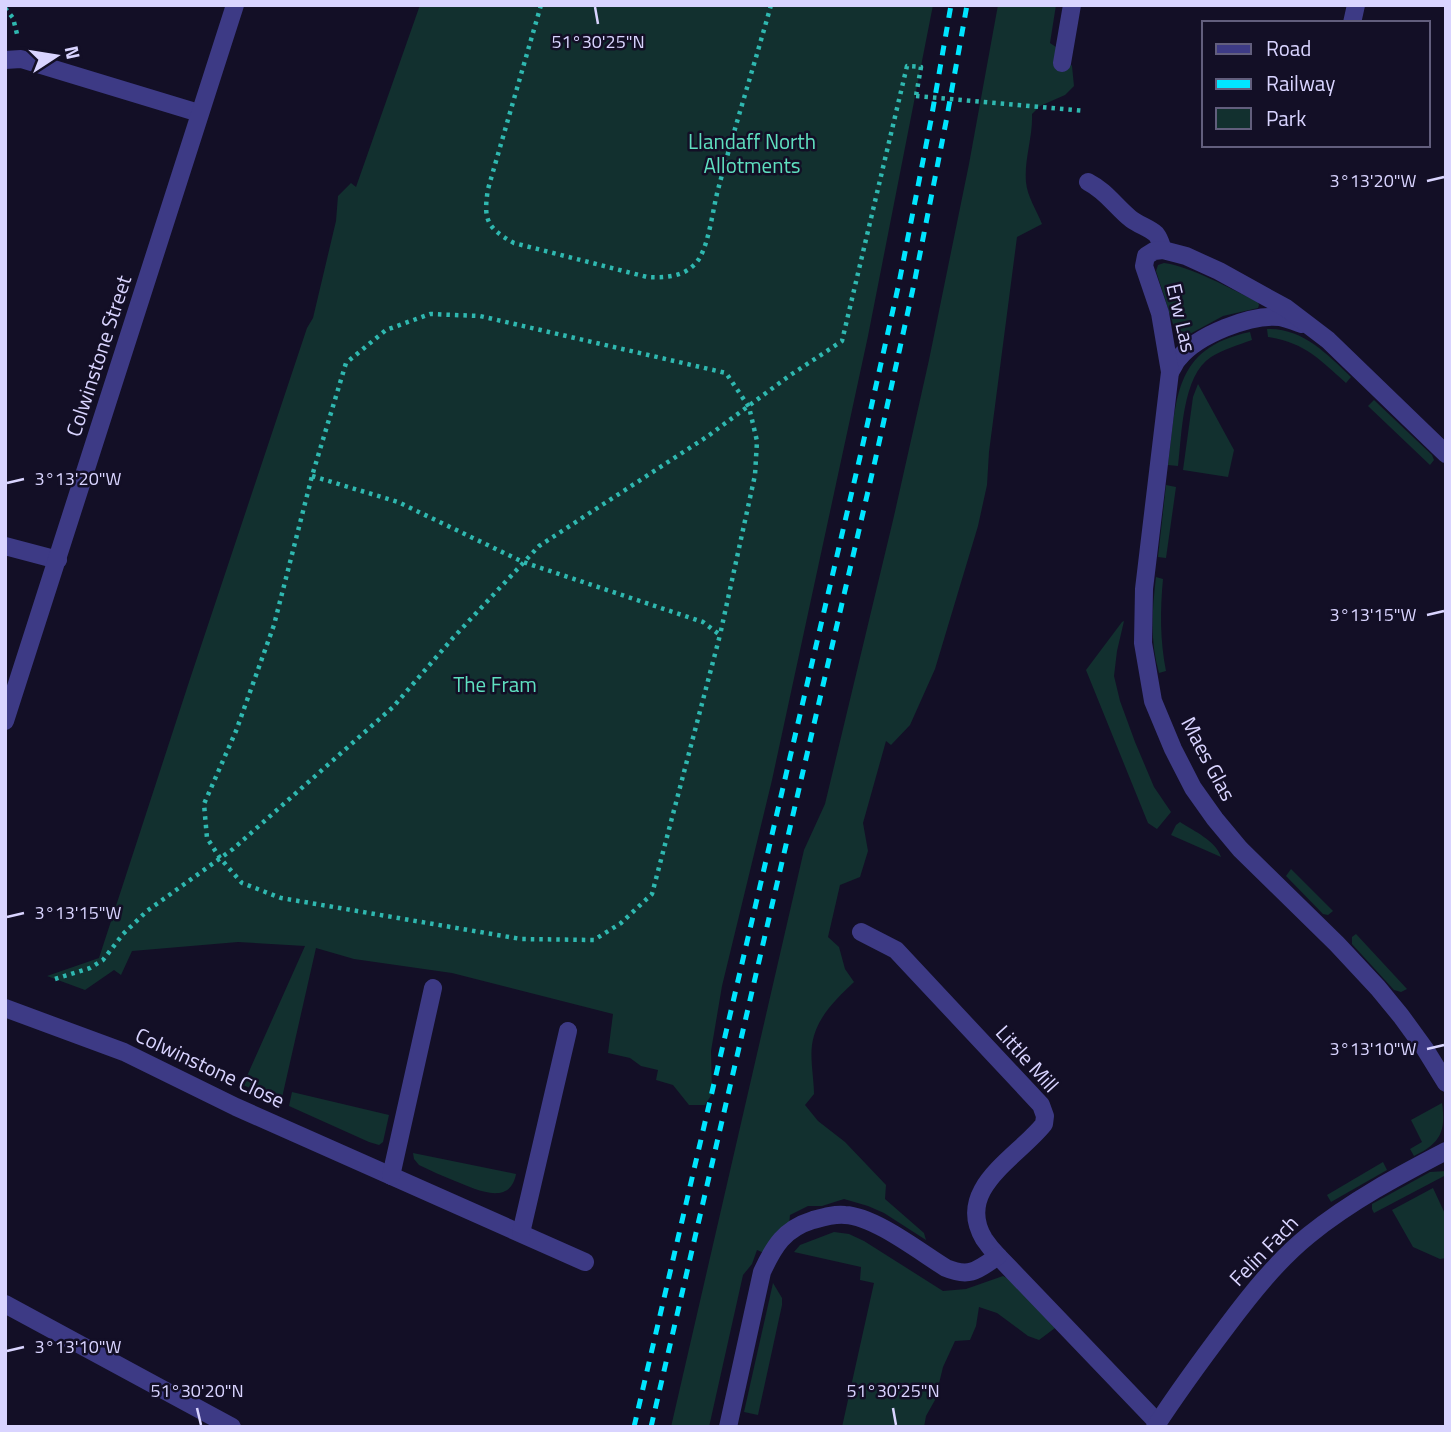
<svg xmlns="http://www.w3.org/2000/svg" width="1451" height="1432" font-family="'Titillium Web',sans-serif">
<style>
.green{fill:#12302f}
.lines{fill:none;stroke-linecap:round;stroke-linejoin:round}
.path{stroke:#2fb8b0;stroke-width:4.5;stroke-dasharray:3.5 5;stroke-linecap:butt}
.minor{stroke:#3d3a85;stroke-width:18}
.rail{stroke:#00e5ff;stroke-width:5;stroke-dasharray:10 9;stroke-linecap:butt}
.path-bridge{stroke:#2fb8b0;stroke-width:4.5;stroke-dasharray:3.5 5;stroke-linecap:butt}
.ticks{fill:none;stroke:#d9d4ff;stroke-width:2.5}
.labels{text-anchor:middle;stroke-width:5;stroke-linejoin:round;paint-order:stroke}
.park-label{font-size:21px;fill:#5fe0c0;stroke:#130f26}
.street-label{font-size:21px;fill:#d9d4ff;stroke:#130f26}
.ticks-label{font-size:18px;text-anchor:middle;fill:#d9d4ff;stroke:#130f26;stroke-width:5;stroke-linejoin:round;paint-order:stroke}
</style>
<rect width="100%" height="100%" fill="#130f26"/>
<g class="green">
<path d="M 420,5 L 933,5 L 868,336 L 772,780 L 722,986 L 711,1051 L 712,1094 L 705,1105 L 689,1105 L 673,1085 L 656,1080 L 658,1070 L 641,1066 L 630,1058 L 608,1053 L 613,1014 L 452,973 L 354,959 L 316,948 L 281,1102 L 243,1085 L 305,946 L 238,942 L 132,951 L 121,975 L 114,970 L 85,990 L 47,976 L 99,958 L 189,682 L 307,328 L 313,318 L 336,221 L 338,196 L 351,183 L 356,187 Z"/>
<path d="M 998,5 L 1056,5 L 1050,43 L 1059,49 L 1072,66 L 1074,86 L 1065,95 L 1040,106 L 1032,114 C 1033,137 1024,159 1026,182 C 1027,196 1037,211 1042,224 L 1017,237 L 989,452 L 987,485 L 978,526 L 935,669 L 910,725 L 891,745 L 886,741 L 863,823 L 868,851 L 860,877 L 840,885 L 828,937 L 839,947 L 845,969 L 854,982 C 835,1000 816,1018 812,1045 C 810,1059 814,1080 814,1094 L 805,1105 L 818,1121 L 845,1142 L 886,1185 L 885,1199 L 924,1233 L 926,1240 L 884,1213 L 868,1206 L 844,1199 L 822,1206 L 808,1206 L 790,1215 L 789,1225 L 766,1254 L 757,1250 L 752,1264 L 743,1275 L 709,1427 L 671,1427 L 804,850 L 825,804 L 894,516 L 929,360 L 969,164 Z"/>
<path d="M 1164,263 C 1190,266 1233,290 1258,302 L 1259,305 L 1258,308 L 1223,316 L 1188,335 L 1174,327 L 1156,271 L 1158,265 Z"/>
<path d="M 1267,329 C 1303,328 1327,354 1351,377 L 1346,383 C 1319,359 1305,343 1268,337 Z"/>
<path d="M 1250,332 L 1252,340 C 1238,345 1224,349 1211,357 C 1182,376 1182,434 1178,466 L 1168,465 C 1177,400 1172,348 1250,332 Z"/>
<path d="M 1198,384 L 1234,450 L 1228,477 L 1183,470 L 1193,397 Z"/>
<path d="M 1374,400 L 1432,455 L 1434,460 L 1430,465 L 1368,406 Z"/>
<path d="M 1166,485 L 1176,487 L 1166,558 L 1158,557 Z"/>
<path d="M 1156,577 L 1163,579 C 1160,611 1160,640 1166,671 L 1159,673 C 1150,641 1152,611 1156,577 Z"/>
<path d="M 1124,621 L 1117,651 L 1114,676 L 1120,701 L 1135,742 L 1154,787 L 1171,812 L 1157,829 L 1148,823 L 1086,670 L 1122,622 Z"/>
<path d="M 1180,822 C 1194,831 1216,841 1221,857 L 1171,835 L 1176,825 Z"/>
<path d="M 1291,869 L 1333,911 L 1328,915 L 1323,914 L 1286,876 Z"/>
<path d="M 1356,934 L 1407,989 L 1401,992 L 1394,990 L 1352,944 L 1352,937 Z"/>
<path d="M 292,1092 L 389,1115 L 383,1142 L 379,1145 L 369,1142 L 289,1106 Z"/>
<path d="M 1442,1103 C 1446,1131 1441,1143 1414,1156 L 1410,1149 L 1422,1142 L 1411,1120 Z"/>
<path d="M 413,1153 L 516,1174 C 510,1207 475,1189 455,1181 C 443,1176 431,1171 419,1165 L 414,1159 Z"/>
<path d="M 1383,1162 L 1387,1170 L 1331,1202 L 1327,1195 Z"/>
<path d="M 1446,1171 L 1446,1175 L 1374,1213 L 1372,1209 L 1372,1204 L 1430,1172 Z"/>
<path d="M 1433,1188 L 1446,1216 L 1446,1258 L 1440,1259 L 1413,1247 L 1392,1210 Z"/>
<path d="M 834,1232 L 849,1234 L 864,1241 L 943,1291 L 966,1289 L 1003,1276 L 1013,1281 L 1055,1328 L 1039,1340 L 1028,1336 L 997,1313 L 979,1307 L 976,1326 L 970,1340 L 955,1341 L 943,1367 L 935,1400 L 926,1416 L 924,1427 L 842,1427 L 874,1283 L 860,1280 L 861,1267 L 794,1252 L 800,1245 Z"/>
<path d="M 773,1283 L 782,1298 L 782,1305 L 758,1415 L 744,1412 Z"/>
</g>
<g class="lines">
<g class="path">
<path d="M 541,5 L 488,189 C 483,220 487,228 514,243 L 647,277 C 666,278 687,277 699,259 C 710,241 713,206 719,186 C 735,126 754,66 771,5"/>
<path d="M 5,8 L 13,18 L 18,38"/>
<path d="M 312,476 L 398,502 L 523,562 L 703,622 L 720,635 L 652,894 L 621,923 L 594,940 L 521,939 L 281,898 L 242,883 L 220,858 L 207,838 L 204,804 L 236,731 L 274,625 L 312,476 L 346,363 L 386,330 L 430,314 L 480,316 L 726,373 L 749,407 L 757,441 L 755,475 L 720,635"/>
<path d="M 55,979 L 90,968 L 103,960 L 123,934 L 147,911 L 233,849 L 393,707 L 452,639 L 539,546 L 708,436 L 789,376 L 842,341 L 907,66 L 921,67 L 916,96"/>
</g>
<g class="minor">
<path d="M 1352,23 L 1356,5"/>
<path d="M 5,60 L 21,59 L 199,113"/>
<path d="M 1062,63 L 1072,5"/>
<path d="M 1088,182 C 1106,191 1116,207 1131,219 C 1139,225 1149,228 1156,234 C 1160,239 1161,244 1163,250"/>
<path d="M 1170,372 C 1173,368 1175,362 1179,358 C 1198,335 1250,314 1280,317 C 1287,318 1295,322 1302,324"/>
<path d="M 1446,454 L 1328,340 L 1286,308 L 1219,271 L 1186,256 L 1163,250 L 1154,251 L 1146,256 L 1144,266 L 1160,313 L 1170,372 L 1144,589 L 1143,643 L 1153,701 L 1173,749 L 1193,788 L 1215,819 L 1240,849 L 1337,944 L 1378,988 L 1401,1016 L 1425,1049 L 1446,1083"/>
<path d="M 5,546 L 58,560"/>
<path d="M 5,721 L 235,5"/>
<path d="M 861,932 L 896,950 L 1041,1105 L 1045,1116 L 1044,1124 C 1017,1158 954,1189 984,1239 C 988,1245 993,1251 998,1256 L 1158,1423"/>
<path d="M 5,1008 L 124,1052 L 236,1107 L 585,1262"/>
<path d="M 391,1176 L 433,988"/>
<path d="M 521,1233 L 568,1031"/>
<path d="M 5,1304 L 232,1427"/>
<path d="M 728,1427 L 762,1272 C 774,1246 784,1229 813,1220 C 824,1217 834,1214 845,1215 C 874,1216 920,1252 946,1268 C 970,1278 978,1270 998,1256"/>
<path d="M 1155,1427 C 1178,1392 1202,1359 1227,1326 C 1251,1294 1277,1261 1309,1235 C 1351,1201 1398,1176 1446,1151"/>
</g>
<g class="rail">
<path d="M 634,1427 L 860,457 L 899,283 L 931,120 L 951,5"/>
<path d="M 651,1427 L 875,461 L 914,284 L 946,122 L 967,5"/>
</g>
<path class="path-bridge" d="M 916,96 L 1085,111"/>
</g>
<path class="ticks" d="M 595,7 L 598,24M 1427,181 L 1444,177M 7,483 L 24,479M 1427,615 L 1444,611M 7,917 L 24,913M 1427,1049 L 1444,1045M 7,1351 L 24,1347M 197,1408 L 201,1425M 893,1408 L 896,1425"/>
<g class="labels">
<g class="park-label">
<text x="752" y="149">Llandaff North<tspan x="752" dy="24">Allotments</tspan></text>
<text x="495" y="692">The Fram</text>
</g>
<g class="street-label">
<text transform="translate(1181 318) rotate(77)" y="7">Erw Las</text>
<text transform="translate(99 356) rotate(-72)" y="7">Colwinstone Street</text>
<text transform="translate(1208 759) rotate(62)" y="7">Maes Glas</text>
<text transform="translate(1027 1059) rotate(48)" y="7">Little Mill</text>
<text transform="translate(210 1068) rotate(25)" y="7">Colwinstone Close</text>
<text transform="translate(1264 1251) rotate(-46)" y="7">Felin Fach</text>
</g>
</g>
<g class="ticks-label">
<text x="598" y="48">51°30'25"N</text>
<text x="1373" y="187">3°13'20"W</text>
<text x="78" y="485">3°13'20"W</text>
<text x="1373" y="621">3°13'15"W</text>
<text x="78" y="919">3°13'15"W</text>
<text x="1373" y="1055">3°13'10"W</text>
<text x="78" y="1353">3°13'10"W</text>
<text x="197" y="1397">51°30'20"N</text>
<text x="893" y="1397">51°30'25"N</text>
</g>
<rect width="1451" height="1432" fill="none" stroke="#d9d4ff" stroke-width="14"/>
<rect x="1202" y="21" width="228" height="126" fill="#130f26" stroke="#625e7d" stroke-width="2"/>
<rect x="1216" y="44" width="35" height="10" fill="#3d3a85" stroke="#625e7d" stroke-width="2"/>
<text x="1266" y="56" font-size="21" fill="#d9d4ff">Road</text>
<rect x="1216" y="79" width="35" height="10" fill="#00e5ff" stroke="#625e7d" stroke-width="2"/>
<text x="1266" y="91" font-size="21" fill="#d9d4ff">Railway</text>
<rect x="1216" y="108" width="35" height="21" fill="#12302f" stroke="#625e7d" stroke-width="2"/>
<text x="1266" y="126" font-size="21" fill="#d9d4ff">Park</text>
<g transform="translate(56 56) rotate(78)" stroke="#130f26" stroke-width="5" paint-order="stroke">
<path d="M0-5L12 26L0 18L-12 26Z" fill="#d9d4ff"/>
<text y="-10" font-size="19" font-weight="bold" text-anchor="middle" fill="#d9d4ff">N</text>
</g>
</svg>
